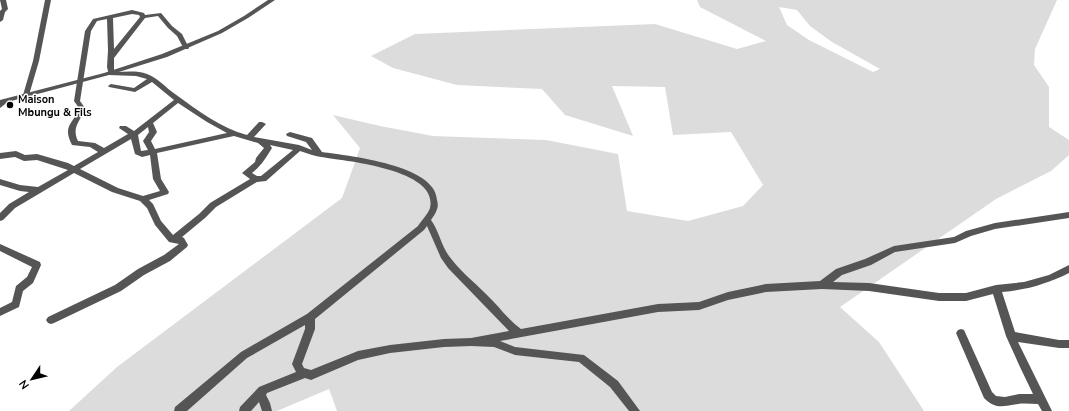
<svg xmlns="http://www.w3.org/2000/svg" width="1069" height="411" font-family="'Nunito Sans',sans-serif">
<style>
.green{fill:#dcdcdc;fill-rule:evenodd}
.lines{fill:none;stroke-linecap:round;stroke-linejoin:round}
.minor{fill:#555;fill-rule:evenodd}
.tertiary{fill:#555;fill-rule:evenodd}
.poi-dot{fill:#000;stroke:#fff;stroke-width:1.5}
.labels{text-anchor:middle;stroke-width:3;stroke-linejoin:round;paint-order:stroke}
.poi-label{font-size:11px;font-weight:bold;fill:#000;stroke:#fff;text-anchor:start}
</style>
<rect width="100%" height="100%" fill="#fff"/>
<path class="green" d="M 697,0 L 1057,0 L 1035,49 L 1034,65 L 1049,87 L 1049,127 L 1069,140 L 1069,155 L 1051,171 L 996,199 L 840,307 L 879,342 L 924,411 L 337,411 L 329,389 L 277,411 L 69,411 L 117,367 L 342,198 L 360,148 L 333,115 L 380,126 L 433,136 L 546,140 L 618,154 L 627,211 L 688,221 L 743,206 L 763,185 L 731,132 L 673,135 L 665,87 L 612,86 L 633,136 L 565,115 L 542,89 L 457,85 L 393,68 L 371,56 L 415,34 L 581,27 L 655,24 L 737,49 L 766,41 L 700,7 ZM 779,7 L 797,10 L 810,26 L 832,42 L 880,69 L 873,72 L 809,40 L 787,25 Z"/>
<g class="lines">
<g class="minor">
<path d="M 0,0 L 6,0 L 8,9 L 5,12 L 3,20 L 0,22 L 0,11 L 2,9 Z"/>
<path d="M 45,0 L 51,0 L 39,61 L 29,95 L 26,97 L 23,95 L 33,61 Z"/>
<path d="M 132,10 L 144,13 L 145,15 L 161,13 L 172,26 L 182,34 L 189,48 L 188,49 L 184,49 L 177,36 L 168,28 L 158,16 L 145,18 L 114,58 L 114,72 C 125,72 137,70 147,74 C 158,78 166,88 175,94 C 197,110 221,128 247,135 L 259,122 L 262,122 L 266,124 L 254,137 L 299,145 L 312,150 L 306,142 L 287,136 L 286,134 L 290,132 L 312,138 L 322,152 C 350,156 436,165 437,200 C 438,203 438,207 437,209 C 436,213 433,217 431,220 C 439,231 441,245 449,256 C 459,270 473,281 486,294 C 498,305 507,319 521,329 L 658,304 L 699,302 L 728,292 L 766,284 L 820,281 L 836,269 L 865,259 L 894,246 L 954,237 L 966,231 L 995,223 L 1069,212 L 1069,218 L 995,229 L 971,236 L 955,243 L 895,252 L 871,265 L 842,275 L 833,282 L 869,283 L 939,293 L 966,293 L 996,285 L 1024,282 L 1049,275 L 1069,265 L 1069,273 C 1047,284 1026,290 1002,292 L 1015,332 L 1059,340 L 1069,340 L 1069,348 L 1059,348 L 1018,342 L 1052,411 L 1042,411 L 1038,404 C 1031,404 1024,403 1018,404 C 1003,406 996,410 984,398 L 956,333 L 958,330 L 961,329 L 964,330 L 992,392 L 996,396 L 1005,397 L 1019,394 L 1033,394 L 1020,367 L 1006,336 L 993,294 L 966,301 L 939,301 L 869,291 L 822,289 L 766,292 L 728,300 L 699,310 L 658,312 L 500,341 L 515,347 L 584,355 L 618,381 L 640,411 L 629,411 L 610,387 L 579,362 L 515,355 L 494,347 L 471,346 L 444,347 L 390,353 L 358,360 L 311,380 L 305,378 L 267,393 L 266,395 L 270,403 L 272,411 L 262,411 L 259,402 L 251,411 L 239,411 L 240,407 L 259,387 L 296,372 L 292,364 L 305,329 L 305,325 L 247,358 L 187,411 L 174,411 L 175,407 L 241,352 L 307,314 L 418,226 C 421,221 428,214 430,208 C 439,169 345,161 321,157 C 314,156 307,153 300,151 L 266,181 L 257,182 L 216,207 L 205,218 L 182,237 L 184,238 L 188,245 L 187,247 L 170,261 L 144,275 L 121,291 L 54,323 L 51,324 L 48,323 L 46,320 L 48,317 L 115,285 L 138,269 L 164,255 L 179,244 L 169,242 L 155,225 L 147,208 L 140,201 L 112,192 L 74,173 L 15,208 L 3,220 L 0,221 L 0,213 L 9,204 L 29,192 L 20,191 L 0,185 L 0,179 L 20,185 L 38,187 L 68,170 L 37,160 L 24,161 L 15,157 L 0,159 L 0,153 L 16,151 L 25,155 L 37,154 L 68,163 L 74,166 L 98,152 L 90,147 L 72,145 C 62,125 73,125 79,108 L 74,101 L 85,31 L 93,19 ZM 132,14 L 139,15 L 140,17 L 114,49 L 113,18 ZM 107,19 L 108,50 L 107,67 L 109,75 L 136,76 L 147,79 L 134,88 L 111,84 L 108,86 L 109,87 L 135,92 L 152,82 L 174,100 L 134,131 L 126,126 L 120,126 L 119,128 L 128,134 L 104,148 L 95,143 L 78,141 C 71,127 81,121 85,108 L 80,101 L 91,31 L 97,21 ZM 178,103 L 207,122 L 227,133 L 155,149 L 151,141 L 157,132 L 153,123 ZM 148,127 L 149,132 L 143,141 L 148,150 L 141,151 L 138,135 ZM 234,136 L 258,143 L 264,148 L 256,158 L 255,162 L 242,173 L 250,179 L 210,203 L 199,214 L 173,235 L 161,221 L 153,204 L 149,200 L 168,194 L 169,192 L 161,179 L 157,153 ZM 131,139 L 135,154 L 142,157 L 150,155 L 153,179 L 160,191 L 143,196 L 118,188 L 80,169 ZM 270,145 L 293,150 L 261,176 L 257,176 L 252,173 C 262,165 265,159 272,148 ZM 427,226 L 441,258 L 448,268 L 509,331 L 471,338 L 444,339 L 390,345 L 358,351 L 311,370 L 304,368 L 302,364 L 315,329 L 315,319 L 424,230 Z"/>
<path d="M 4,99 L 8,99 L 9,101 L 0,108 L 0,102 Z"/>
<path d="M 0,244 L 40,262 L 41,265 L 33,283 L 23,291 L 19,307 L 0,316 L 0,308 L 12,302 L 16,286 L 27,277 L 32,267 L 0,251 Z"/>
</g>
<path class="tertiary" d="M 268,0 L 275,0 L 248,18 L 222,33 L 167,57 L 109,75 L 0,104 L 0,100 L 104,73 L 162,54 L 218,31 L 244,16 Z"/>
</g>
<circle class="poi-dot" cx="10" cy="105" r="4"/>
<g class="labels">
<g class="poi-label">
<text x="18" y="103">Maison<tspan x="18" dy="13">Mbungu &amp; Fils</tspan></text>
</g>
</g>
<g transform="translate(32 379) rotate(235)" stroke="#ffffff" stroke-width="3" paint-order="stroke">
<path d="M0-3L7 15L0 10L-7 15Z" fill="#000000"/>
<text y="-6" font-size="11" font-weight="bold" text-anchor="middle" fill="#000000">N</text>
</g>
</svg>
